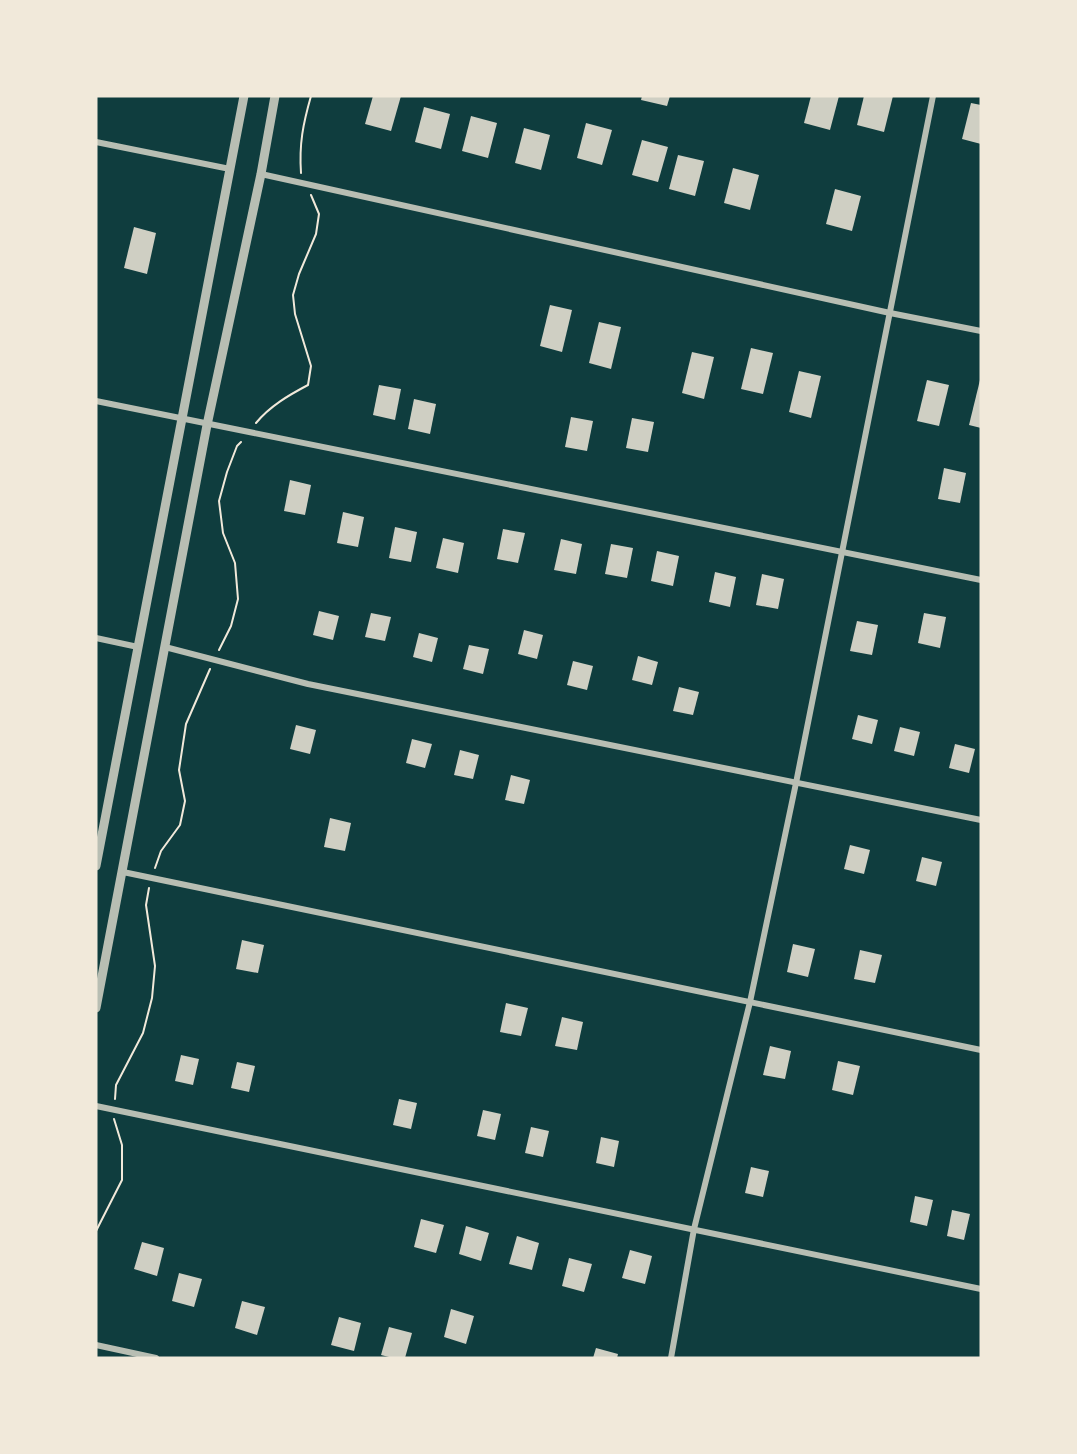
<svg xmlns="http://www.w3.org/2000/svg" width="1077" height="1454" font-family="Montserrat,sans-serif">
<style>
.building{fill:#cfcfc3}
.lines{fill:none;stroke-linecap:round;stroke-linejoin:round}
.path{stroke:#f1e9da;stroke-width:2}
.minor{stroke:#b8beb3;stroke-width:6}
.tertiary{stroke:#b8beb3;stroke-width:9}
</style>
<rect width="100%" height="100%" fill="#0f3d3e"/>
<g class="building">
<path d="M 373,96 L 401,96 L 391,131 L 365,124 Z"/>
<path d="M 642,96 L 670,96 L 667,106 L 641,100 Z"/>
<path d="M 811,96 L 839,96 L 830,130 L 804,123 Z"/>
<path d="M 864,96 L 893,96 L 884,132 L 857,125 Z"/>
<path d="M 971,103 L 981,105 L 981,144 L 962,139 Z"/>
<path d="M 424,107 L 450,114 L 441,149 L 415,142 Z"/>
<path d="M 471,116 L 497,123 L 488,158 L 462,151 Z"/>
<path d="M 586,123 L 612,130 L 602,165 L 577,158 Z"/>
<path d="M 524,128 L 550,135 L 541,170 L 515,163 Z"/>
<path d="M 642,140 L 668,147 L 658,182 L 632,175 Z"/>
<path d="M 678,155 L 704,161 L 695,196 L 669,189 Z"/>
<path d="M 733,168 L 759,175 L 750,210 L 724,203 Z"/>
<path d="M 835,189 L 861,196 L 852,231 L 826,224 Z"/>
<path d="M 134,227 L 156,233 L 147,274 L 124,268 Z"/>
<path d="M 550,305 L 572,310 L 562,352 L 540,346 Z"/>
<path d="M 599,322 L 621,327 L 611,369 L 589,363 Z"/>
<path d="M 751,348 L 773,353 L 763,394 L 741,389 Z"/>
<path d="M 692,352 L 714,357 L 704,399 L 682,393 Z"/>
<path d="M 799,371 L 821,376 L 811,418 L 789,412 Z"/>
<path d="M 927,380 L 949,385 L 939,426 L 917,421 Z"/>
<path d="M 980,380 L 981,380 L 981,428 L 969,425 Z"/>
<path d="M 379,385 L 401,389 L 395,420 L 373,415 Z"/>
<path d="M 414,399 L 436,404 L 430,434 L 408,429 Z"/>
<path d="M 571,417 L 593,421 L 587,451 L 565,447 Z"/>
<path d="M 632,418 L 654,422 L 648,452 L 626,448 Z"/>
<path d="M 944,468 L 966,473 L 960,503 L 938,499 Z"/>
<path d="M 290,480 L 311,485 L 305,515 L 284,511 Z"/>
<path d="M 343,512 L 364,517 L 358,547 L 337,543 Z"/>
<path d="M 395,527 L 417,532 L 411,562 L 389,558 Z"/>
<path d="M 503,529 L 525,533 L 518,563 L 497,559 Z"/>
<path d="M 443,538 L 464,543 L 458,573 L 436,568 Z"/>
<path d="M 561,539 L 582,544 L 576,574 L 554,570 Z"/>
<path d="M 611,544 L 633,548 L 627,578 L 605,574 Z"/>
<path d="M 657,551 L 679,556 L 673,586 L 651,581 Z"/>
<path d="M 715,572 L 736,577 L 730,607 L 709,602 Z"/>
<path d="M 762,574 L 784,579 L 778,609 L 756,605 Z"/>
<path d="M 319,611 L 339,616 L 333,640 L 313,635 Z"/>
<path d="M 371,613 L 391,617 L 385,641 L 365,637 Z"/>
<path d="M 924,613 L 946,617 L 940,648 L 918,643 Z"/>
<path d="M 857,621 L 878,625 L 872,655 L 850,651 Z"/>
<path d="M 524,630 L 543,635 L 537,659 L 518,654 Z"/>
<path d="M 419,633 L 438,638 L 432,662 L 413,657 Z"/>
<path d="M 469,645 L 489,649 L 483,674 L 463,669 Z"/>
<path d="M 638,656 L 658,662 L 652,685 L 632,680 Z"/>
<path d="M 573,661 L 593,666 L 587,690 L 567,685 Z"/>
<path d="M 679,687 L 699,692 L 693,715 L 673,711 Z"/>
<path d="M 858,715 L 878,720 L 872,744 L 852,739 Z"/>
<path d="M 296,725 L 316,730 L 310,754 L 290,749 Z"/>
<path d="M 900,727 L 920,732 L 914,756 L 894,751 Z"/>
<path d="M 412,739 L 432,744 L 425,768 L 406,763 Z"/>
<path d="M 955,744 L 975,749 L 969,773 L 949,768 Z"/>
<path d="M 460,750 L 479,755 L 473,779 L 454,775 Z"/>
<path d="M 511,775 L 530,780 L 524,804 L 505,800 Z"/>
<path d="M 330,818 L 351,823 L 345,851 L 324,847 Z"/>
<path d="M 850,845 L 870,850 L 864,874 L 844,869 Z"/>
<path d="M 922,857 L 942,862 L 936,886 L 916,881 Z"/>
<path d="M 242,940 L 264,945 L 258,973 L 236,969 Z"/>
<path d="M 793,944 L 815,949 L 808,977 L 787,972 Z"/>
<path d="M 860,950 L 882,955 L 875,983 L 854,979 Z"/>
<path d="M 506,1003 L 528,1008 L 521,1036 L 500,1032 Z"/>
<path d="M 562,1017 L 583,1022 L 577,1050 L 555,1046 Z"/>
<path d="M 770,1046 L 791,1051 L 785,1079 L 763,1075 Z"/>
<path d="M 181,1055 L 199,1059 L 193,1085 L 175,1081 Z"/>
<path d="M 838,1061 L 860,1066 L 853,1095 L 832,1090 Z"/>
<path d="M 237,1062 L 255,1066 L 249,1092 L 231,1088 Z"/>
<path d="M 399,1099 L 417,1103 L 411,1129 L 393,1125 Z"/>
<path d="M 483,1110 L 501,1114 L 495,1140 L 477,1136 Z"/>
<path d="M 531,1127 L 549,1131 L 543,1157 L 525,1153 Z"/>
<path d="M 601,1137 L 619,1141 L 614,1167 L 596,1163 Z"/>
<path d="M 751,1167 L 769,1171 L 763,1197 L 745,1193 Z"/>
<path d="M 915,1196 L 933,1200 L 927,1226 L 910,1222 Z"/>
<path d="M 952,1210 L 970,1214 L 964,1240 L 947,1236 Z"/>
<path d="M 421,1219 L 444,1225 L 436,1253 L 414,1247 Z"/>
<path d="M 466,1226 L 489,1233 L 481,1261 L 459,1254 Z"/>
<path d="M 517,1236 L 539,1243 L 532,1270 L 509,1264 Z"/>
<path d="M 142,1242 L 164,1248 L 157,1276 L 134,1269 Z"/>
<path d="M 630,1250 L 652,1256 L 645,1284 L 622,1278 Z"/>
<path d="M 569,1258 L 592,1264 L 584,1292 L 562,1286 Z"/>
<path d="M 179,1273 L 202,1279 L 194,1307 L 172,1301 Z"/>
<path d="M 242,1301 L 265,1307 L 257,1335 L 235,1328 Z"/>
<path d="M 451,1309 L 474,1316 L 466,1344 L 444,1337 Z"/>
<path d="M 339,1317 L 361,1323 L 354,1351 L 331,1345 Z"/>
<path d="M 389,1327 L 412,1333 L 405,1358 L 393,1358 L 381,1355 Z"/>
<path d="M 596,1348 L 618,1354 L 617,1358 L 593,1358 Z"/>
</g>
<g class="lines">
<g class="path">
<path d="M 301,173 C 299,144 303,124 311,96"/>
<path d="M 256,423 C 270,406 289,395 308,385 L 311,366 L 295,314 L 293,295 L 299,274 L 316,234 L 319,214 L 311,195"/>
<path d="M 219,650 L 231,626 L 238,599 L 235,563 L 223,533 L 219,501 L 227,472 L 237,446 L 241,442"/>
<path d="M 155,868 L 161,851 L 180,825 L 185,801 L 179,770 L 186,724 L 210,669"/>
<path d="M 115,1099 L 116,1085 L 143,1033 L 152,998 L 155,966 L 146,905 L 149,888"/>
<path d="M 96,1231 L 122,1180 L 122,1145 L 114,1119"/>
</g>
<g class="minor">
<path d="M 96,142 L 230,169"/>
<path d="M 261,174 L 890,313 L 981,331"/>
<path d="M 96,401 L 981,580"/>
<path d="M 96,638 L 138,647"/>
<path d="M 165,647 L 308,684 L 981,820"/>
<path d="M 123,872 L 981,1050"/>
<path d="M 96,1106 L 981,1289"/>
<path d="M 96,1345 L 156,1358"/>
<path d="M 671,1358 L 694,1229 L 750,1002 L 796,783 L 933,96"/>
</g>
<g class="tertiary">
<path d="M 96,866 L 244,96"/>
<path d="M 96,1008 L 207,425 L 261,174 L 275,96"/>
</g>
</g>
<rect width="1077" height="1454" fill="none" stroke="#f1e9da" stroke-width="195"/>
</svg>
